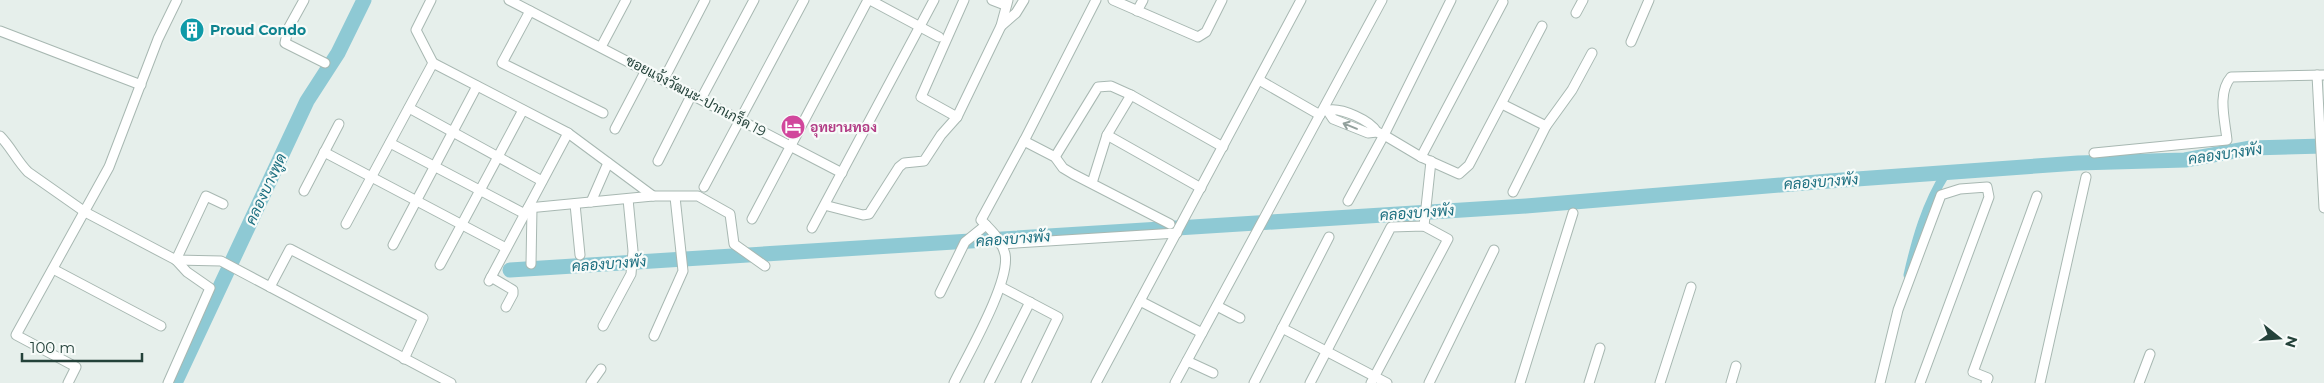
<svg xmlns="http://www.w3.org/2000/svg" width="2324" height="383" font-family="Montserrat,Sarabun,sans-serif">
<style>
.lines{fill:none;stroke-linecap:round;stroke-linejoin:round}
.canal{stroke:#8ec9d4;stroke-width:9}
.river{stroke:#8ec9d4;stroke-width:15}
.minor-casing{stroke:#a8b8b2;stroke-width:11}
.minor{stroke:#fff;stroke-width:9}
.oneway{stroke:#92a09c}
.labels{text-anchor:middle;stroke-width:4.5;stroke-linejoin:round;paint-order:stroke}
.culture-label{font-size:14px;font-weight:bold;fill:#0d838f;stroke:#f7fbf9;text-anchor:start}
.street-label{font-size:14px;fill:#24423a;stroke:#f7fbf9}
.hotel-label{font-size:14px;font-weight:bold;fill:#b23c85;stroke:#f7fbf9;text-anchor:start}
.water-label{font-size:15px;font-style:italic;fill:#1c6f80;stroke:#f7fbf9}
</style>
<rect width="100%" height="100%" fill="#e6efeb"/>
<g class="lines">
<path class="canal" d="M 1908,275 C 1916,240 1926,204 1946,173"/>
<g class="river">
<path d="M 510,270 L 1526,206 L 1829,181 L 2078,163 L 2185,160 L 2251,148 L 2324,146"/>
<path d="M 175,383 L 307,101 L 338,53 L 364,0"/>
</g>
<defs>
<g id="minor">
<path d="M 304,0 L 288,29 L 285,43 L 325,63"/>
<path d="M 509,0 L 842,173"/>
<path d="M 870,0 L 939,37"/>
<path d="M 992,0 L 1005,5"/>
<path d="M 1113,0 L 1198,37 L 1206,32 L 1222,0"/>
<path d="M 530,11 L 502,63 L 603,113"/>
<path d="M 1137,11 L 1143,0"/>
<path d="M 1576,13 L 1583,0"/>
<path d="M 1001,26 L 1016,13 L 1024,0"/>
<path d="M 0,31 L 141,85"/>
<path d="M 1631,42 L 1649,0"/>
<path d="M 601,47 L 626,0"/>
<path d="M 433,63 L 568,133 L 653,196"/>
<path d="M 2317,75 L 2324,208"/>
<path d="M 664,79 L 705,0"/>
<path d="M 1259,80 L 1320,115"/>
<path d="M 701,99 L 754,0"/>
<path d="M 1502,104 L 1546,126"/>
<path d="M 1325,107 L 1333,119 L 1368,133 L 1377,132 L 1384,135 L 1421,157 L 1459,174 L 1469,165 L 1542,26"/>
<path d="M 409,108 L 542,181"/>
<path d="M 1329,110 C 1342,108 1370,120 1377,132"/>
<path d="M 957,117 L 921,97 L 964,0"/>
<path d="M 615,129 L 646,70"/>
<path d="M 1107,135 L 1201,188"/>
<path d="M 0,136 C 11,147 17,161 28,172 L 85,212 L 176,260 L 206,196 L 223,204"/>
<path d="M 1024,141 L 1055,157 L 1063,168 L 1073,174 L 1170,224"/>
<path d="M 390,143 L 525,214"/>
<path d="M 324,152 L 506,248"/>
<path d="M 2094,153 L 2227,140 C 2225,120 2217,93 2231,77 L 2324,75"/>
<path d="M 1055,157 L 1098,87 L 1111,86 L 1131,95 L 1223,147"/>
<path d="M 1421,157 L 1503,2"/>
<path d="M 658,161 L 692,94"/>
<path d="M 1092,183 L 1107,135 L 1131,95"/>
<path d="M 704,187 L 804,0"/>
<path d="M 304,191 L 339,124"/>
<path d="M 1513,192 L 1546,126 L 1572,90 L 1592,53"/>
<path d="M 1348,201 L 1384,135 L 1451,0"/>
<path d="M 591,202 L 608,163"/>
<path d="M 575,204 L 580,255"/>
<path d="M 828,206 L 863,215 L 869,214 L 899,167 L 904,163 L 924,161 L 941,135 L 957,117 L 1001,26 L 1008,0"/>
<path d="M 528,208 L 653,196 L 698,196 L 730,214 L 734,244 L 765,266"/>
<path d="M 752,219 L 868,0"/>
<path d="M 346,224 L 433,63 L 416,30 L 431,0"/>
<path d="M 1424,226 L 1431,161"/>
<path d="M 812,228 L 934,0"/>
<path d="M 1000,244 L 1177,233"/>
<path d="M 393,245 L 477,86"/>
<path d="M 176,260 L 221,261 L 451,383"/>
<path d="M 531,264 L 532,208"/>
<path d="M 440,265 L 523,110"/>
<path d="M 53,269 L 161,326"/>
<path d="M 491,277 L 513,290 L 513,294 L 506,307"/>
<path d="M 489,281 L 568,133"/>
<path d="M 270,287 L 290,249 L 423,318 L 404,359"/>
<path d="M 1001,287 L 1058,317 L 1026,383"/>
<path d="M 940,293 L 965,242 L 986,225"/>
<path d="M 1140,301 L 1202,333"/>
<path d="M 1217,306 L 1240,318"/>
<path d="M 603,326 L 631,274 L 633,251 L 628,199"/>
<path d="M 1282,328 L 1387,383"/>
<path d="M 654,336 L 683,271 L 675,197"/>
<path d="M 1187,361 L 1213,373"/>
<path d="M 68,383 L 76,367 L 16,335 L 109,167 L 158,39 L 177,0"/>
<path d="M 168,383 L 210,288 L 187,272 L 176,260"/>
<path d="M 591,383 L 601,369"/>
<path d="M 954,383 C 967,356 1011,281 1005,254 C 1001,239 991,230 981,220 L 1025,139 L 1096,0"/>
<path d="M 989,383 L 1030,302"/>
<path d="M 1096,383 L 1301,0"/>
<path d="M 1175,383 L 1382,0"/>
<path d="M 1254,383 L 1329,237"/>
<path d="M 1310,383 L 1391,227 L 1424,226 L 1448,239 L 1371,383"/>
<path d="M 1429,383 L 1494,250"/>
<path d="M 1520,383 L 1573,213"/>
<path d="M 1589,383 L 1600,348"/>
<path d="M 1660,383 L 1691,287"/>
<path d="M 1731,383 L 1736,366"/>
<path d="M 1880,383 L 1898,310 L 1941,195 L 1960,189 L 1987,187 L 1989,197 L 1920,383"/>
<path d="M 1986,383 L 1988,378 L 1973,372 L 2037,196"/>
<path d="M 2040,383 L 2086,177"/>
<path d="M 2139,383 L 2150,354"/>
</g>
</defs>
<use href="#minor" class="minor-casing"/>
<use href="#minor" class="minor"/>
</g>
<defs><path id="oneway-shaft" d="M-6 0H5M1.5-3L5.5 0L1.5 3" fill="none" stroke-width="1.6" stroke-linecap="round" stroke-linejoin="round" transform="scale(1.25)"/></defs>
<use class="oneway" href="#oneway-shaft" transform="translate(1350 126) rotate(-158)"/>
<defs>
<symbol id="building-disc" viewBox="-11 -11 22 22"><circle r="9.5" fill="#0f9aa8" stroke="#f7fbf9"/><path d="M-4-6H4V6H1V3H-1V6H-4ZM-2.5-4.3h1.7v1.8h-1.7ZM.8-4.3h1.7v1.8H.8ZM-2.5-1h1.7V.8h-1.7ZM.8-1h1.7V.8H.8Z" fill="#fff"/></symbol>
<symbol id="hotel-disc" viewBox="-11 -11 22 22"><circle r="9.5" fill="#d1479c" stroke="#f7fbf9"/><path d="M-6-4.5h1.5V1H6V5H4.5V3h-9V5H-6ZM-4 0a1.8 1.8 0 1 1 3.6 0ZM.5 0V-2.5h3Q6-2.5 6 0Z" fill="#fff"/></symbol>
</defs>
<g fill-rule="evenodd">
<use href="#building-disc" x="178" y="16" width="28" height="28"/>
<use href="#hotel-disc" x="779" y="113" width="28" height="28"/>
</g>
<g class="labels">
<g class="culture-label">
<text x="210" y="35">Proud Condo</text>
</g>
<g class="street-label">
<text transform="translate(696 96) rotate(28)" y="5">ซอยแจ้งวัฒนะ-ปากเกร็ด 19</text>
</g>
<g class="hotel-label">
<text x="810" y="132">อุทยานทอง</text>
</g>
<g class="water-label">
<text transform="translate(2225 154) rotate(-8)" y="5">คลองบางพัง</text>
<text transform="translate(1821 182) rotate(-4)" y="5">คลองบางพัง</text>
<text transform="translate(266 189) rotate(-65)" y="5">คลองบางพูด</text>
<text transform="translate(1417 213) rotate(-4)" y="5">คลองบางพัง</text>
<text transform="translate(1013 239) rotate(-4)" y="5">คลองบางพัง</text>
<text transform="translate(609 264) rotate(-4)" y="5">คลองบางพัง</text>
</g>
</g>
<g transform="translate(2279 338) rotate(107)" stroke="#f7fbf9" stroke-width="4" paint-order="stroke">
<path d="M0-4L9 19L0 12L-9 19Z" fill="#24423a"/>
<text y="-8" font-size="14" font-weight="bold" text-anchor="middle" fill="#24423a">N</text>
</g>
<path d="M22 353v8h120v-8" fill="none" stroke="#24423a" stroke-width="2.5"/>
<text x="30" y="353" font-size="15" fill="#24423a" stroke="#f7fbf9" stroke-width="4" paint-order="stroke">100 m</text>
</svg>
